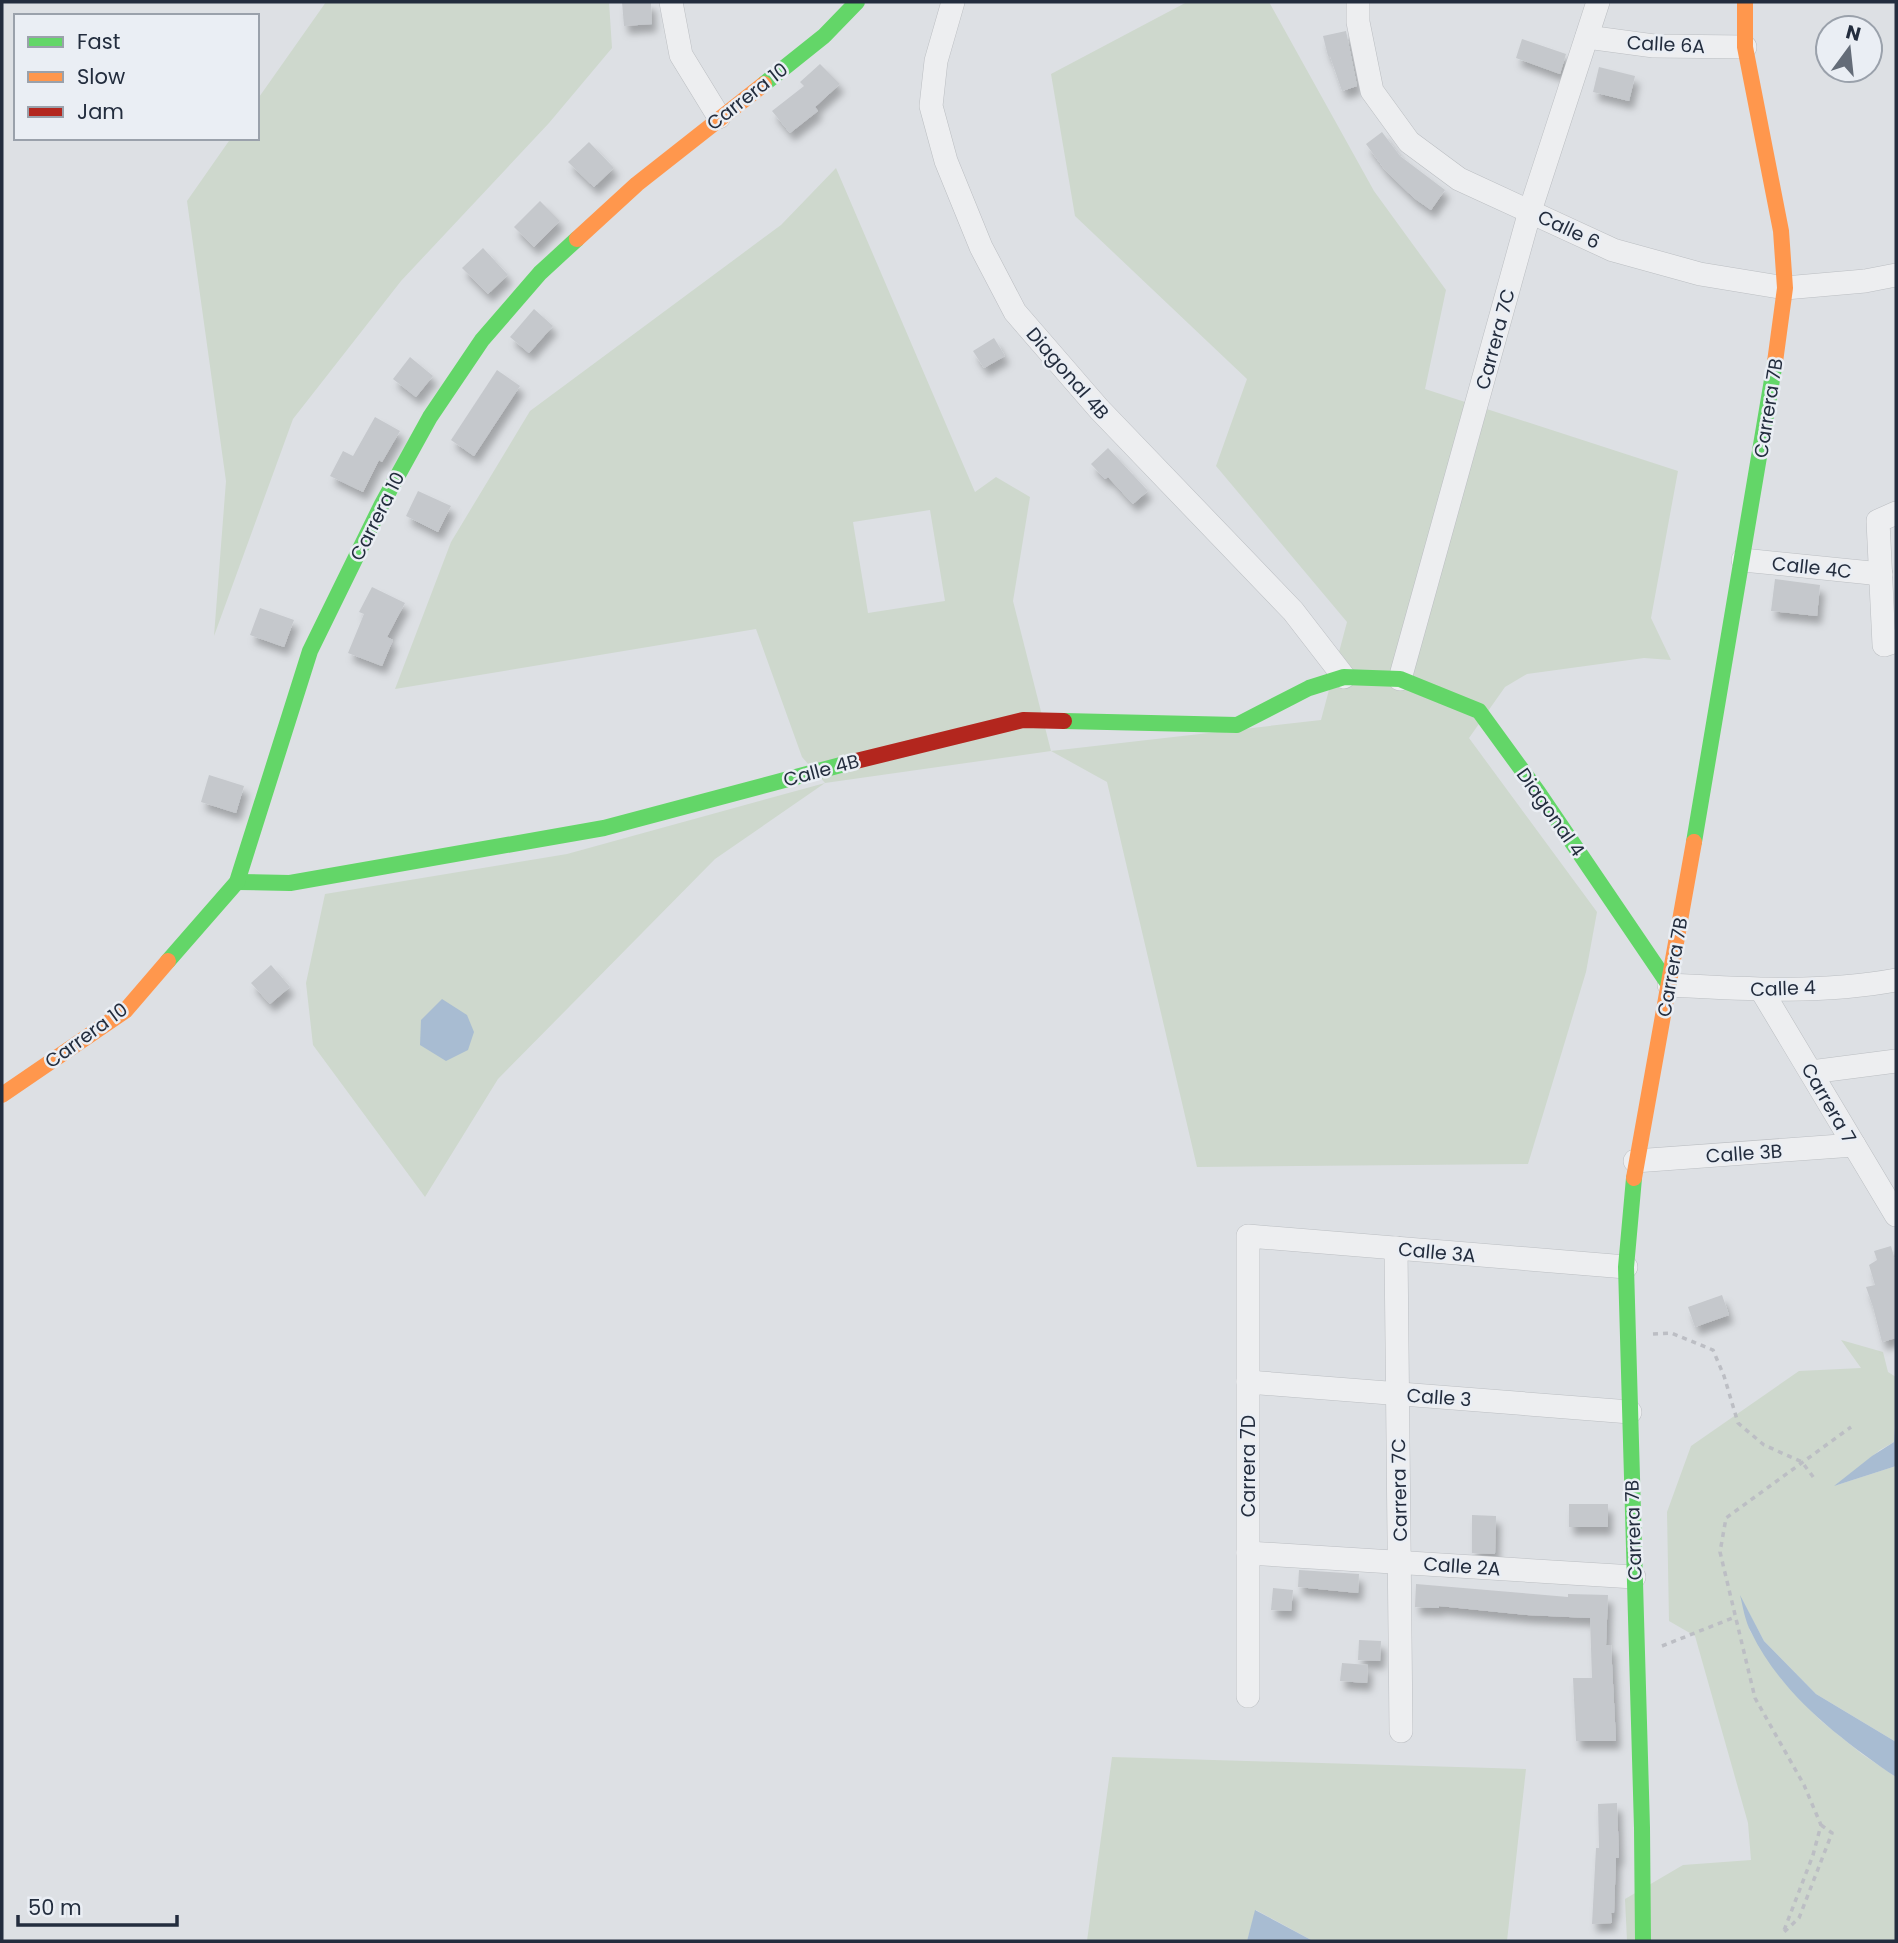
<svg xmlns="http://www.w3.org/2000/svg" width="1898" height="1943" font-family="Poppins,sans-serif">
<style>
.green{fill:#ced8cd;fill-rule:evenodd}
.water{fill:#a8bcd2}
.building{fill:#c5c8cc;filter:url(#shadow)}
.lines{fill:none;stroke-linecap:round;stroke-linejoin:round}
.street-casing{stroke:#bbbec2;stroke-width:24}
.path{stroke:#bcbec4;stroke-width:3.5;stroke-dasharray:5 5;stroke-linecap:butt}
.street{stroke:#edeef0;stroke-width:23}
.fast{stroke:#63d668;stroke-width:16}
.slow{stroke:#ff974d;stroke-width:16}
.jam{stroke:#b3261e;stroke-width:16}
.labels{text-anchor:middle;stroke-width:5;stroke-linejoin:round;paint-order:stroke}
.street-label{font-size:19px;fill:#232d3e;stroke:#eaeef4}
</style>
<defs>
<filter id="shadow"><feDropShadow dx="4.5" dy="8" stdDeviation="3.5" flood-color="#0004"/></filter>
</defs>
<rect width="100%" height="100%" fill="#dde0e4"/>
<g class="green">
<path d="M 326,2 L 609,2 L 612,48 L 549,123 L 401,281 L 293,419 L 214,636 L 226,481 L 187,201 L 231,138 L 257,138 L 257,100 Z"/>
<path d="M 1187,2 L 1269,2 L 1374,191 L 1446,290 L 1425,389 L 1678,471 L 1651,618 L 1671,660 L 1644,658 L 1527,674 L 1505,687 L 1469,738 L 1597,912 L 1586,972 L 1528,1164 L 1197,1167 L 1107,782 L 1051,751 L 825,783 L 715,859 L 498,1079 L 425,1197 L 313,1045 L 306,983 L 325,894 L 567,854 L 825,783 L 802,757 L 756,629 L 395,689 L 451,542 L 530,411 L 781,225 L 836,168 L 975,492 L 996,477 L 1030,497 L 1013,601 L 1051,751 L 1321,720 L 1347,622 L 1216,466 L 1247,379 L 1075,216 L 1051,74 ZM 930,510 L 945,601 L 868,613 L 853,522 Z"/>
<path d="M 1841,1340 L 1883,1352 L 1888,1372 L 1896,1377 L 1894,1442 L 1880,1450 L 1837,1485 L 1896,1466 L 1896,1742 L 1816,1694 L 1764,1641 L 1742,1600 L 1750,1631 L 1782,1680 L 1820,1720 L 1862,1754 L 1896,1777 L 1896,1941 L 1627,1941 L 1625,1899 L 1683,1865 L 1751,1860 L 1748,1823 L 1695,1636 L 1669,1621 L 1667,1512 L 1691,1446 L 1799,1371 L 1861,1368 Z"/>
<path d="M 1112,1757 L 1526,1769 L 1507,1941 L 1313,1941 L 1256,1910 L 1247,1941 L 1087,1941 Z"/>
</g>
<g class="water">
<path d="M 442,999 L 467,1015 L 474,1032 L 468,1050 L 446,1061 L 420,1045 L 421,1020 Z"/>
<path d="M 1896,1414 L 1896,1466 L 1834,1486 L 1872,1456 L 1894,1442 Z"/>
<path d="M 1740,1595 L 1764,1641 L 1816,1694 L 1896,1742 L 1896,1777 C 1840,1739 1781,1694 1751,1632 C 1745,1621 1743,1607 1740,1595 Z"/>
<path d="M 1255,1910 L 1313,1941 L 1247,1941 Z"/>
</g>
<g class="building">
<path d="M 622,2 L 651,2 L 652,24 L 624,26 Z"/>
<path d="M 1346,31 L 1357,86 L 1342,91 L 1330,56 L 1328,56 L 1323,36 Z"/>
<path d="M 1522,39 L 1566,54 L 1560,74 L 1516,58 Z"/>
<path d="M 820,64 L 840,84 L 815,107 L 818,111 L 790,133 L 772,111 L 804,86 L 800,82 Z"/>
<path d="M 1599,67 L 1635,76 L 1629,101 L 1593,92 Z"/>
<path d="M 1382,132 L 1400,156 L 1445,190 L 1431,210 L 1414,198 L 1385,170 L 1366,144 Z"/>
<path d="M 589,142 L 614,168 L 594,187 L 568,162 Z"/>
<path d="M 540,201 L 560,221 L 534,247 L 514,227 Z"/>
<path d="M 483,248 L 508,275 L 488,294 L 462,268 Z"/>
<path d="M 534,309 L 553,326 L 529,353 L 510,337 Z"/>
<path d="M 994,338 L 1005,356 L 984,368 L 973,351 Z"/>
<path d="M 410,357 L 433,376 L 416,397 L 393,379 Z"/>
<path d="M 497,370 L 520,386 L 474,456 L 451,440 Z"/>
<path d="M 375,417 L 400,431 L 382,462 L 379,460 L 363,492 L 330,476 L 343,451 L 353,456 Z"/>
<path d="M 1108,448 L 1148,491 L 1133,504 L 1108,477 L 1105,479 L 1091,464 Z"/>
<path d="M 418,491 L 451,506 L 438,532 L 406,516 Z"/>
<path d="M 1775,579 L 1820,585 L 1817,616 L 1771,611 Z"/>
<path d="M 372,587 L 405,603 L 387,637 L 393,640 L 382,666 L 348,653 L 364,614 L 359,612 Z"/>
<path d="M 260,608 L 294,620 L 284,647 L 250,635 Z"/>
<path d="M 209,775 L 244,786 L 236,813 L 201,802 Z"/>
<path d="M 271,965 L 290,987 L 270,1004 L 251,983 Z"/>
<path d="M 1891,1246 L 1896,1264 L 1896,1338 L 1882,1342 L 1873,1307 L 1866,1287 L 1875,1285 L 1869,1265 L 1877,1260 L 1874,1251 Z"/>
<path d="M 1722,1295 L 1729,1315 L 1695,1327 L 1688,1307 Z"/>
<rect x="1569" y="1504" width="39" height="23"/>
<path d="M 1472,1515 L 1496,1516 L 1495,1554 L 1472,1553 Z"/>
<path d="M 1299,1570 L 1359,1574 L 1358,1593 L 1298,1587 Z"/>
<path d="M 1416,1584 L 1568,1597 L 1568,1594 L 1608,1595 L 1606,1645 L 1611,1645 L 1616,1741 L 1576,1741 L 1573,1678 L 1592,1678 L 1590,1618 L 1527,1615 L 1439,1606 L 1439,1608 L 1415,1607 Z"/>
<path d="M 1273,1588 L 1293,1590 L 1291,1611 L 1271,1610 Z"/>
<path d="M 1359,1640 L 1381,1641 L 1380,1661 L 1358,1660 Z"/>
<path d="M 1342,1663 L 1368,1665 L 1367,1683 L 1340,1681 Z"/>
<path d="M 1617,1803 L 1619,1858 L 1616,1858 L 1614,1913 L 1611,1913 L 1612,1923 L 1592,1924 L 1596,1848 L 1599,1848 L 1598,1804 Z"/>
</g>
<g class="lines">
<defs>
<g id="street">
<path d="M 671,2 L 681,55 L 719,117"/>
<path d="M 953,2 L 936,61 L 931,106 L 946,161 L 981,247 L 1015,312 L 1099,409 L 1293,611 L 1344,677"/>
<path d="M 1358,2 L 1358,22 L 1372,91 L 1409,142 L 1459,179 L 1613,250 L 1700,274 L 1785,288 L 1865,281 L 1896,275"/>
<path d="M 1587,37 L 1654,46 L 1745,47"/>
<path d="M 1896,513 L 1878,521 L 1884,645 L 1896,641"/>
<path d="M 1743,560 L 1881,574"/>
<path d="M 1400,679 L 1530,211 L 1598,2"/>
<path d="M 1669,985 C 1744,989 1822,994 1896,980"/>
<path d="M 1762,991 L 1896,1215"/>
<path d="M 1811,1072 L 1896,1061"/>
<path d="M 1635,1161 L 1854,1145"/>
<path d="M 1396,1248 L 1401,1731"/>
<path d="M 1248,1382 L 1630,1412"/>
<path d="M 1248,1553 L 1634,1577"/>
<path d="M 1248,1696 L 1248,1236 L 1626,1267"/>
</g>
</defs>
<use href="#street" class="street-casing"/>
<g class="path">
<path d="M 1653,1334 L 1671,1333 L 1713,1350 L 1724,1376 L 1738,1423 L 1764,1445 L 1802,1462 L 1814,1478"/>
<path d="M 1662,1646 L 1735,1617"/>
<path d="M 1821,1825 L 1832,1833 L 1799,1918 L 1783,1933 L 1813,1855 L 1821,1825 L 1804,1785 L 1755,1698 L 1720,1552 L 1726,1518 L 1851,1427"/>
</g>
<use href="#street" class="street"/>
<g class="fast">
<path d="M 764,84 L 824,36 L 857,2"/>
<path d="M 1064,721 L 1237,725 L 1309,688 L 1344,677 L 1400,679 L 1479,711 L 1538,792 L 1669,985"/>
<path d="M 1694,842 L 1775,362"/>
<path d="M 237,882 L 290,883 L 604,828 L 852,762"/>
<path d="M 168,961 L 237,882 L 310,651 L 382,504 L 430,417 L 482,340 L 540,273 L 577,239"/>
<path d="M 1634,1178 L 1626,1267 L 1642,1828 L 1643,1941"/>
</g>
<g class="slow">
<path d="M 1745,2 L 1745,47 L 1781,231 L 1785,288 L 1775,362"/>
<path d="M 577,239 L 637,184 L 764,84"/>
<path d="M 2,1095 L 125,1011 L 168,961"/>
<path d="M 1634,1178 L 1694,842"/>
</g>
<path class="jam" d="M 852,762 L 1023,720 L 1064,721"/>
</g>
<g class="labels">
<g class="street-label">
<text transform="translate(1666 44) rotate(3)" y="7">Calle 6A</text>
<text transform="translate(747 96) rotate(-38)" y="7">Carrera 10</text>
<text transform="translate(1569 229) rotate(25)" y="7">Calle 6</text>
<text transform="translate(1495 339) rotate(-75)" y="7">Carrera 7C</text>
<text transform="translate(1068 373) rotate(49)" y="7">Diagonal 4B</text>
<text transform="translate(1768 408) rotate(-81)" y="7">Carrera 7B</text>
<text transform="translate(377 516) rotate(-63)" y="7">Carrera 10</text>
<text transform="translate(1812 567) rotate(6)" y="7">Calle 4C</text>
<text transform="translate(821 770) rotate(-15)" y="7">Calle 4B</text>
<text transform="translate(1551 812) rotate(55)" y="7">Diagonal 4</text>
<text transform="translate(1672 967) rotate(-80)" y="7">Carrera 7B</text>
<text transform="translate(1783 988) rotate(-2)" y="7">Calle 4</text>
<text transform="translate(86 1035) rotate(-36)" y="7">Carrera 10</text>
<text transform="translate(1829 1103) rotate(60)" y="7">Carrera 7</text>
<text transform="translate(1744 1153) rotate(-4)" y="7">Calle 3B</text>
<text transform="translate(1437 1252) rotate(5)" y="7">Calle 3A</text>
<text transform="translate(1439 1397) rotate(4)" y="7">Calle 3</text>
<text transform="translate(1248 1466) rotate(-90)" y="7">Carrera 7D</text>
<text transform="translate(1399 1490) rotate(-91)" y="7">Carrera 7C</text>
<text transform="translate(1633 1530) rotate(-92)" y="7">Carrera 7B</text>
<text transform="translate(1462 1566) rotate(4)" y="7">Calle 2A</text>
</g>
</g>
<rect width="1898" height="1943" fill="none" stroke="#232d3e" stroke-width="7"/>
<rect x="14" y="14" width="245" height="126" fill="#eaeef4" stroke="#9aa1ab" stroke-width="2"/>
<rect x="28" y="37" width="35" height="10" fill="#63d668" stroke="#9aa1ab" stroke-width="2"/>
<text x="77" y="49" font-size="21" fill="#232d3e">Fast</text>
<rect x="28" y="72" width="35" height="10" fill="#ff974d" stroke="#9aa1ab" stroke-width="2"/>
<text x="77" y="84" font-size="21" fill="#232d3e">Slow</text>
<rect x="28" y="107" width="35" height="10" fill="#b3261e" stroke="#9aa1ab" stroke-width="2"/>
<text x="77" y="119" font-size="21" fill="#232d3e">Jam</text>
<g transform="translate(1849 49) rotate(15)"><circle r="33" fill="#eaeef4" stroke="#9aa1ab" stroke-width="2"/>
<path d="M0-5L12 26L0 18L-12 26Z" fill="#646c78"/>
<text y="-10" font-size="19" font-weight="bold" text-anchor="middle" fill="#232d3e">N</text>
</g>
<path d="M18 1915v10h159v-10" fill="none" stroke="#232d3e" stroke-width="3.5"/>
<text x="28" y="1915" font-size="21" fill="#232d3e" stroke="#eaeef4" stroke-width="5" paint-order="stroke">50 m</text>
</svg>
